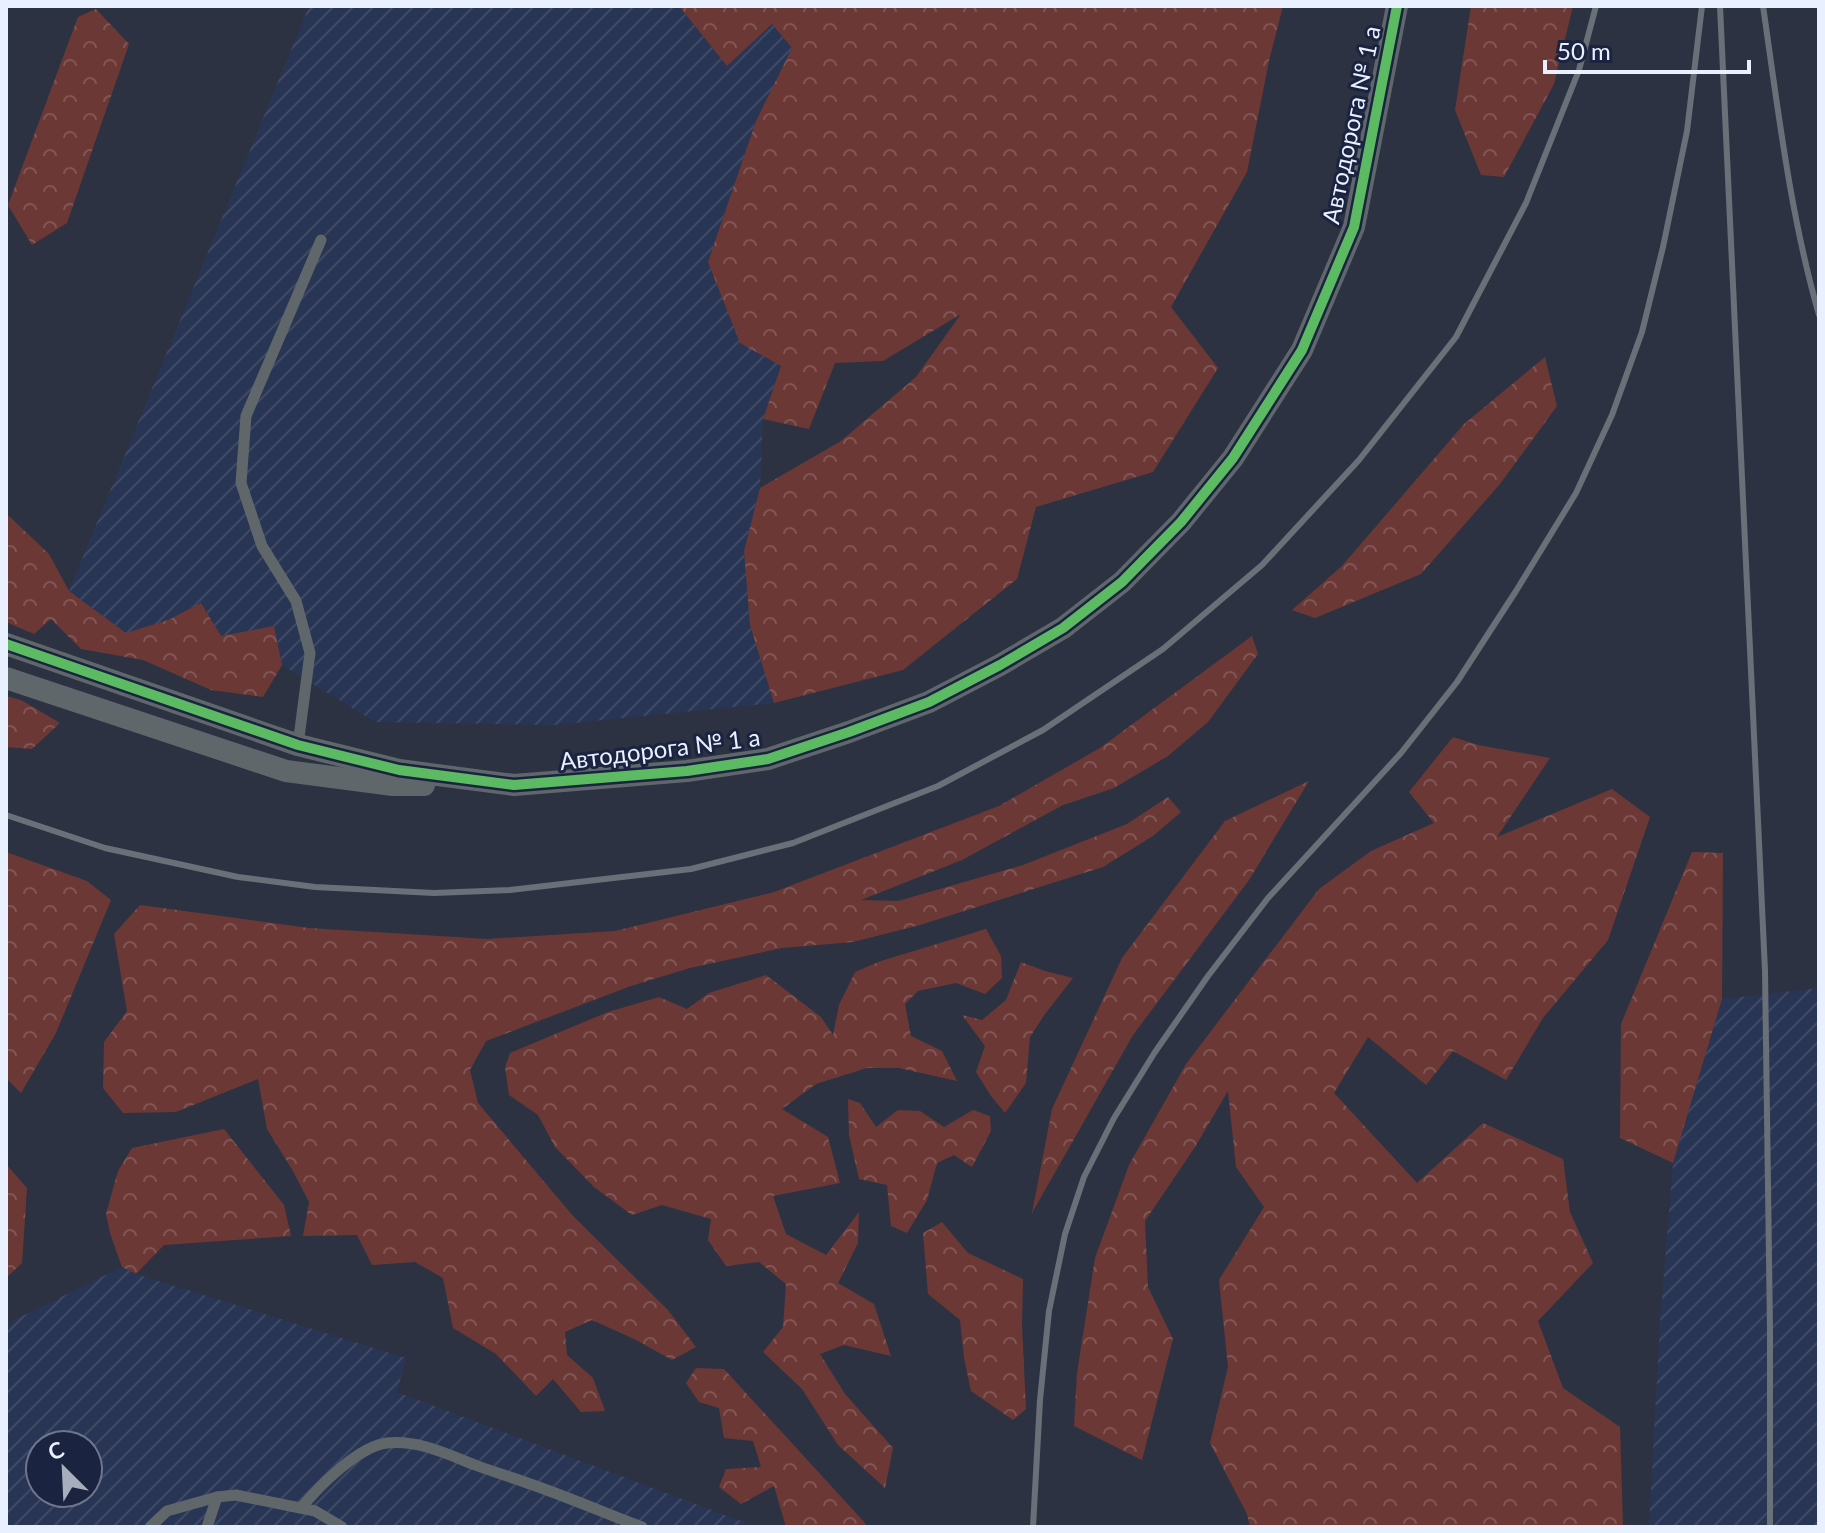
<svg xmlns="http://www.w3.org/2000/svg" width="1825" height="1533" font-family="Lato,sans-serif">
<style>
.industrial{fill:url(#industrial-furrows);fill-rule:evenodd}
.forest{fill:url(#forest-crowns)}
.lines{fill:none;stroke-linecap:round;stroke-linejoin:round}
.lane{stroke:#60676b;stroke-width:11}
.street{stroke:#60676b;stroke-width:22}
.rail{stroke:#6a7078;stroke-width:6}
.cycleway-casing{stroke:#1a2440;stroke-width:15}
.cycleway{stroke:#5cba63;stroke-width:10}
.labels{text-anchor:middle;stroke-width:6;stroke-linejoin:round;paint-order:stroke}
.street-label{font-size:24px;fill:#e9f0ff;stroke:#1a2440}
</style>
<defs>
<pattern id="industrial-furrows" width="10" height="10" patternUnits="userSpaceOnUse" patternTransform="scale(2)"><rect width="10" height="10" fill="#293554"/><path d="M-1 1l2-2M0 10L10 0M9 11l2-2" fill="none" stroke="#3e4965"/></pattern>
<pattern id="forest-crowns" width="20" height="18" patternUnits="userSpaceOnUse" patternTransform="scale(2)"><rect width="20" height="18" fill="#6c3835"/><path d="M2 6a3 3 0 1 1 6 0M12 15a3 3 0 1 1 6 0" fill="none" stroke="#815553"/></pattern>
</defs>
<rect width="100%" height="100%" fill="#2c3242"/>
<g class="industrial">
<path d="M 309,6 L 679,6 L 727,66 L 772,24 L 792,48 L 756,121 L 708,262 L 781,366 L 763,419 L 760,488 L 744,551 L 750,625 L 774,703 L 553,725 L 375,722 L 282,665 L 274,626 L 221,636 L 201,603 L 168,620 L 127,634 L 69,591 Z"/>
<path d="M 1819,988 L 1819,1527 L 1649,1527 L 1660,1323 L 1673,1163 L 1722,999 Z"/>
<path d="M 122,1267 L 136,1274 L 406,1358 L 397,1392 L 757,1527 L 6,1527 L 6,1324 ZM 40,1445 L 88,1445 L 88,1493 L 40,1493 Z"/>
</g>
<g class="forest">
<path d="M 679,6 L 1283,6 L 1269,61 L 1247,172 L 1171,307 L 1218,368 L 1153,472 L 1036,507 L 1017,579 L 903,670 L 774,703 L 750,625 L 744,551 L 760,488 L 841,441 L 916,377 L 961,314 L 883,361 L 835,363 L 809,429 L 763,419 L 781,366 L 740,343 L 708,262 L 756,121 L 792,48 L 772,24 L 727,66 Z"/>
<path d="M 1471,6 L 1573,6 L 1554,84 L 1504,177 L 1481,175 L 1455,110 Z"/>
<path d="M 96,9 L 129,44 L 67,223 L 32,245 L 8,205 L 78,17 Z"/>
<path d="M 1545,357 L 1557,406 L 1500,484 L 1421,574 L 1315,618 L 1292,610 L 1342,566 L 1464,424 Z"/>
<path d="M 6,515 L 9,516 L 49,554 L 69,591 L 126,633 L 168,620 L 201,603 L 221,636 L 274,626 L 282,665 L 263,697 L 211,690 L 143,660 L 81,649 L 51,619 L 34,634 L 6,622 Z"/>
<path d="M 1252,636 L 1258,654 L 1208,722 L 1168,756 L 1114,788 L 1063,805 L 962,860 L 861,900 L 898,901 L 1023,865 L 1127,824 L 1168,797 L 1181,812 L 1153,836 L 1103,867 L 920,925 L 853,942 L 782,948 L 690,968 L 631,986 L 486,1041 L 470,1070 L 478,1103 L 573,1216 L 668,1310 L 696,1347 L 672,1360 L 634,1339 L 592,1320 L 565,1332 L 567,1355 L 593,1378 L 605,1411 L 581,1412 L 553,1379 L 536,1396 L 496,1354 L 453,1328 L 443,1278 L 415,1262 L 372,1265 L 357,1235 L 303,1236 L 309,1202 L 293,1171 L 267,1129 L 258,1079 L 176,1112 L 123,1113 L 103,1088 L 104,1042 L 127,1011 L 114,934 L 140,905 L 309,928 L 423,935 L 487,939 L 615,931 L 774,892 L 999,806 L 1100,748 Z"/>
<path d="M 6,696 L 21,700 L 60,723 L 32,749 L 6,747 Z"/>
<path d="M 1453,737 L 1478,745 L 1550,758 L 1497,837 L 1612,789 L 1650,817 L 1608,940 L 1543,1018 L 1506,1080 L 1453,1051 L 1426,1085 L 1368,1037 L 1334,1093 L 1417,1183 L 1483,1123 L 1563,1159 L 1570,1212 L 1593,1263 L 1538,1321 L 1563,1388 L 1620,1427 L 1623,1527 L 1250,1527 L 1247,1514 L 1210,1443 L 1228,1367 L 1219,1280 L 1264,1207 L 1236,1167 L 1228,1091 L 1195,1147 L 1145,1221 L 1148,1287 L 1173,1339 L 1142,1460 L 1074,1426 L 1077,1373 L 1095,1258 L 1129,1165 L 1186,1064 L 1319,889 L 1371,851 L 1434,823 L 1409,792 Z"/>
<path d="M 1309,781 L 1249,880 L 1133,1035 L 1032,1213 L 1052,1109 L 1122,958 L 1225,821 Z"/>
<path d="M 6,852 L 87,881 L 111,900 L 56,1033 L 21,1093 L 6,1078 Z"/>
<path d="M 1692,852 L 1723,853 L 1722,999 L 1673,1163 L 1620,1138 L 1621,1024 Z"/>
<path d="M 986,929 L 1001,956 L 1002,978 L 985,994 L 956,983 L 918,991 L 905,1004 L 911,1036 L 942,1051 L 957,1081 L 899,1068 L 867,1068 L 816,1084 L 782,1109 L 828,1137 L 840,1183 L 773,1196 L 786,1234 L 826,1255 L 859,1212 L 858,1243 L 838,1283 L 874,1304 L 891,1356 L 844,1345 L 820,1354 L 845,1394 L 893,1448 L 885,1488 L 838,1445 L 802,1389 L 763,1352 L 783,1327 L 786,1284 L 759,1262 L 726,1266 L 708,1240 L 711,1219 L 662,1205 L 632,1215 L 594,1187 L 555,1147 L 538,1115 L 509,1095 L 505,1067 L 510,1053 L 608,1012 L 659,997 L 687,1009 L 709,993 L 766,975 L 821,1017 L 833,1035 L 839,1005 L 855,972 L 881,961 Z"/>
<path d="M 1021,962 L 1045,971 L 1073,978 L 1045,1014 L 1030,1037 L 1026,1083 L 1005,1113 L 991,1096 L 976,1072 L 985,1046 L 962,1015 L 982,1020 L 1006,1000 Z"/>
<path d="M 848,1099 L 860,1103 L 876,1127 L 898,1110 L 920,1111 L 944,1127 L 973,1110 L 990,1116 L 991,1131 L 972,1167 L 954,1155 L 937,1163 L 927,1200 L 907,1233 L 891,1226 L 887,1185 L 859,1179 L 849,1135 Z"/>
<path d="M 224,1129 L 284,1205 L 291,1236 L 164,1245 L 136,1274 L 122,1267 L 110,1233 L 106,1214 L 118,1171 L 132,1148 Z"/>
<path d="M 6,1164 L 27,1188 L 22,1263 L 6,1278 Z"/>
<path d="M 942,1222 L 968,1253 L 1023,1279 L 1022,1326 L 1026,1409 L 1013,1420 L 971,1391 L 964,1358 L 960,1320 L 928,1294 L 923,1233 Z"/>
<path d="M 696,1368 L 724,1369 L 865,1523 L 866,1527 L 786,1527 L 774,1486 L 741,1504 L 719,1487 L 726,1469 L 761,1467 L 753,1441 L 724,1438 L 719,1408 L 699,1402 L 686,1383 Z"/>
</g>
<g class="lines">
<g class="lane">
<path d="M 298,745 L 310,653 L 296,601 L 262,546 L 241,483 L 246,416 L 321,240"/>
<path d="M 301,1508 C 319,1486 359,1446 387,1443 C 419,1440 447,1454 475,1465 C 494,1472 514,1478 533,1485 C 570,1498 605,1513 642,1527"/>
<path d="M 150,1527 L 167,1511 L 217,1497 L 236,1495 L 315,1511 L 342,1527"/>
<path d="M 207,1527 L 217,1497"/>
</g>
<g class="street">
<path d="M 6,644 L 298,745 L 399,770 L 514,785 L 687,771 L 768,759 L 849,732 L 929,702 L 1000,665 L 1063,628 L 1122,582 L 1181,522 L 1233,458 L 1302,350 L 1354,227 L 1397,6"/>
<path d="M 6,678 L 286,771 L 393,785 L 424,785"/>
</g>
<g class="rail">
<path d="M 1720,6 L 1765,971 L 1770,1330 L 1770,1527"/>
<path d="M 1763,6 C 1778,109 1790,214 1819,315"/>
<path d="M 6,815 L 105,848 L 238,877 L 315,887 L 434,893 L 510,890 L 691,869 L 793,843 L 938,786 L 1043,730 L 1163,649 L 1262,565 L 1359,460 L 1456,337 L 1526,203 L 1579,70 L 1596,6"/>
<path d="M 1033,1527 L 1040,1400 L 1049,1311 L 1065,1234 L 1084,1177 L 1114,1118 L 1155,1052 L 1208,976 L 1268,898 L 1401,753 L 1457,682 L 1516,591 L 1576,493 L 1612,415 L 1642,332 L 1663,247 L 1687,131 L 1702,6"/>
</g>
<defs>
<path id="cycleway" d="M 6,644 L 298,745 L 399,770 L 514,785 L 687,771 L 768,759 L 849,732 L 929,702 L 1000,665 L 1063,628 L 1122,582 L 1181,522 L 1233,458 L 1302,350 L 1354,227 L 1397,6"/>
</defs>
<use href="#cycleway" class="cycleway-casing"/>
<use href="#cycleway" class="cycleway"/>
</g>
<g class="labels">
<g class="street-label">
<text transform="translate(1352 125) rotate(-78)" y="8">Автодорога № 1 а</text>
<text transform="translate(660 750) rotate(-7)" y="8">Автодорога № 1 а</text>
</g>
</g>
<rect width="1825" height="1533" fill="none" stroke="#e9f0ff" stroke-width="16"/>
<g transform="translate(64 1469) rotate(336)"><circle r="38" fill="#1a2440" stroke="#6d768c" stroke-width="2"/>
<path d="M0-6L14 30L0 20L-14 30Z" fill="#a7aebd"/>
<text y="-12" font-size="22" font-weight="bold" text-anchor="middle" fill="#e9f0ff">С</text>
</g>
<path d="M1545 60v12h204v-12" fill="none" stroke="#e9f0ff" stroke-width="4"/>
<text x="1557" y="60" font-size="24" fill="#e9f0ff" stroke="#1a2440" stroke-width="6" paint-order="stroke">50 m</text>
</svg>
